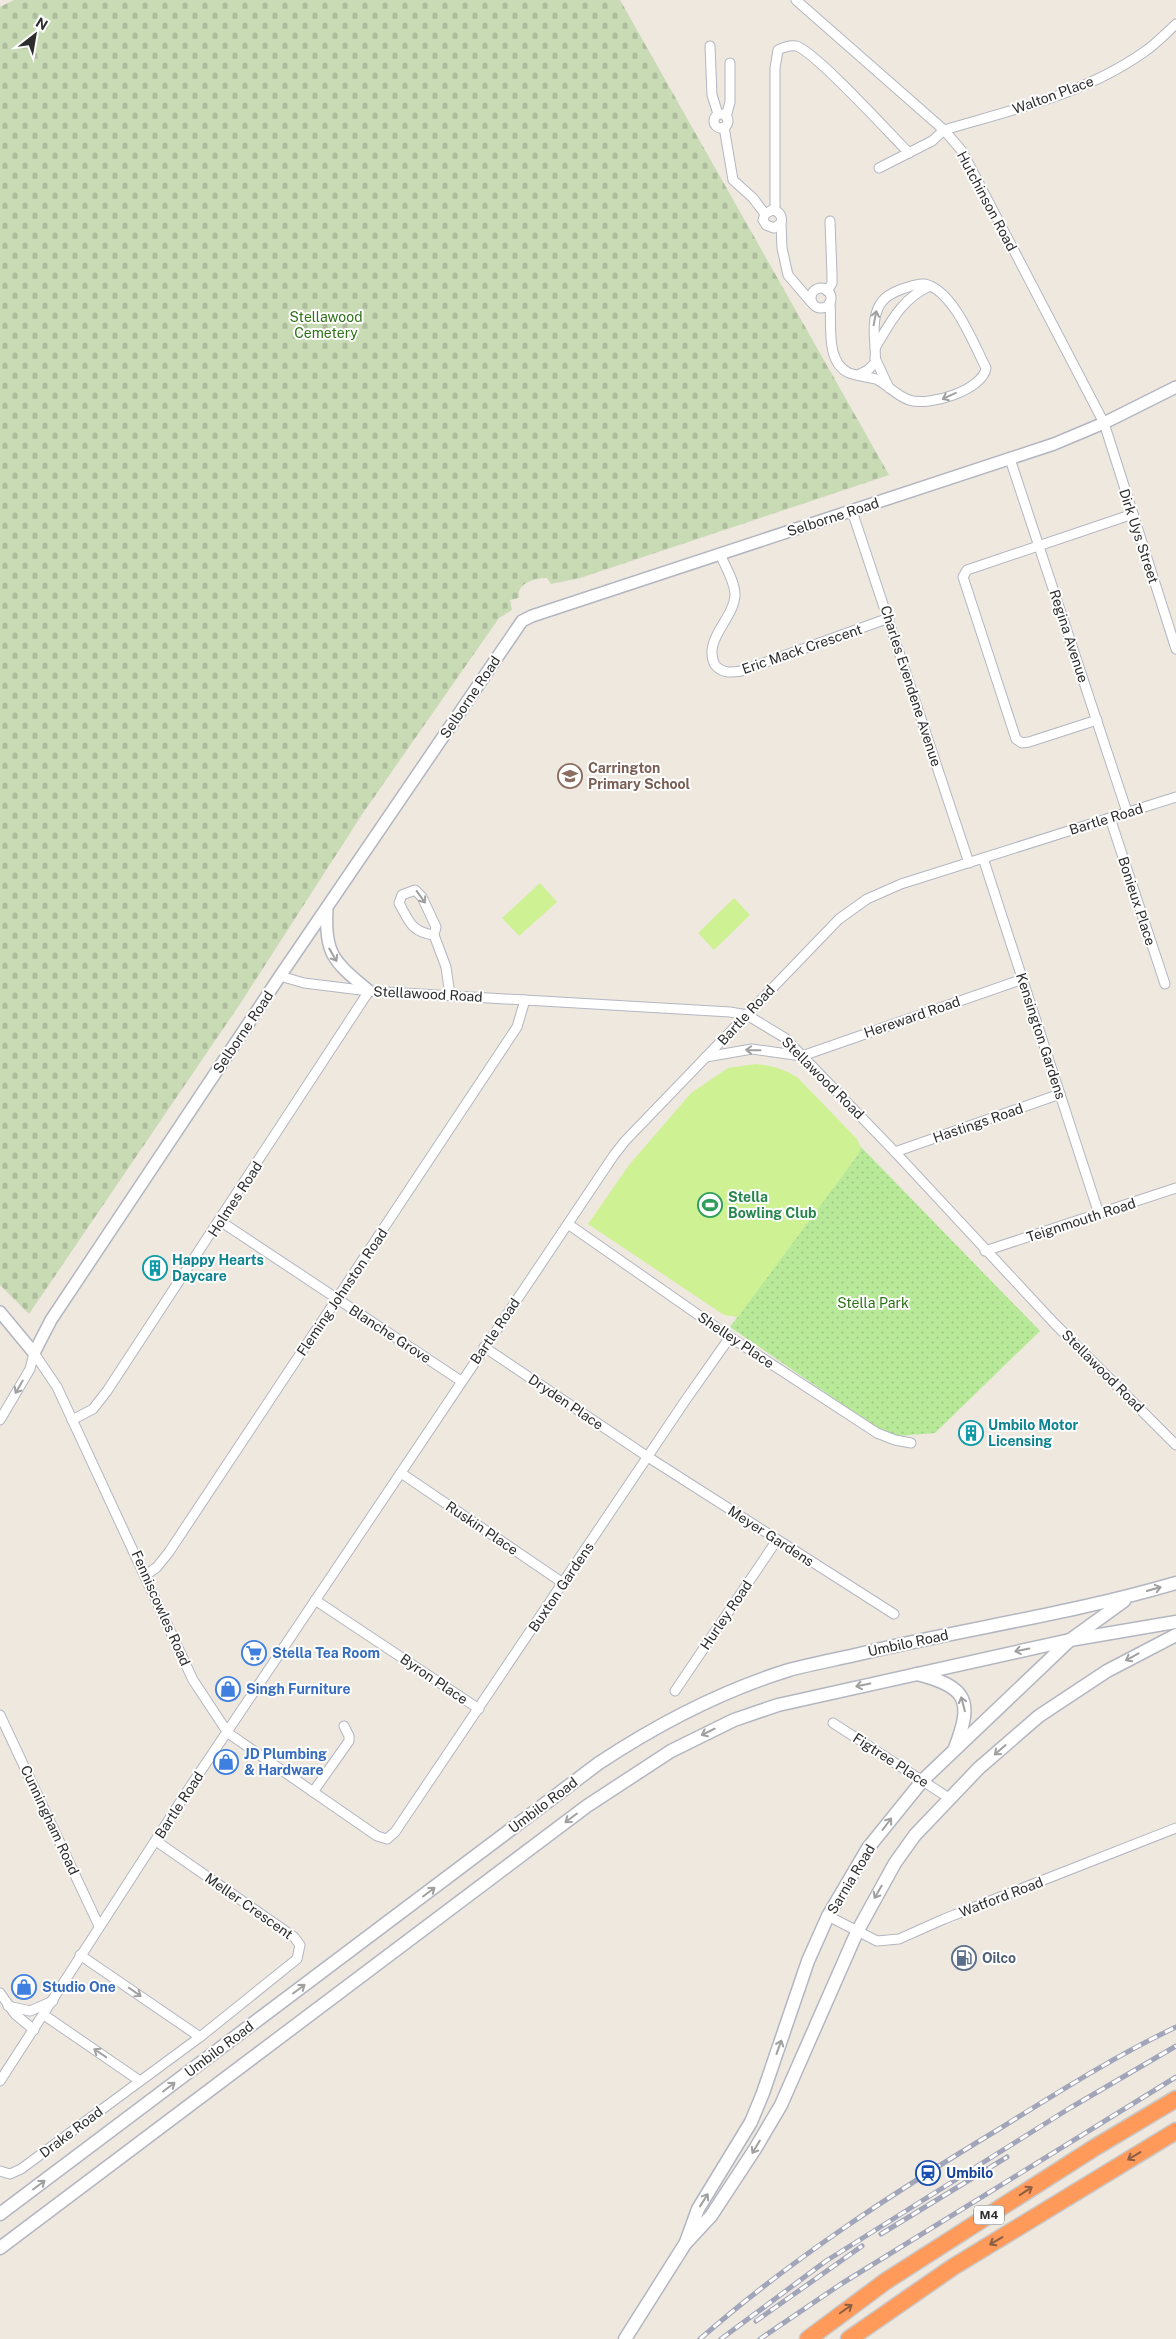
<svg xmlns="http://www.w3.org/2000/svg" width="1176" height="2339" font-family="'Public Sans',sans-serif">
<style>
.cemetery{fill:url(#cemetery-stones)}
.park{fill:url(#park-dots)}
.pitch{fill:#cef193}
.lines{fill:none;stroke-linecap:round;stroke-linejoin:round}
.minor-casing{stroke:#b3b6c1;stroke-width:11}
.tertiary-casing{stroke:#b3b6c1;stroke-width:14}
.secondary-casing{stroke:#b3b6c1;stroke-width:15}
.motorway-casing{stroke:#c8c8c8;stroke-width:19}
.minor{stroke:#fff;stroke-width:9}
.tertiary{stroke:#fff;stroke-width:11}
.secondary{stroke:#fff;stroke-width:12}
.motorway{stroke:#ff9a5b;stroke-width:16}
.rail-casing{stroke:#a1a5b9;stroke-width:5}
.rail{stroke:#fff;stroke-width:3;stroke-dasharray:9;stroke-linecap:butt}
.oneway{stroke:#a0a0a0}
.oneway2{stroke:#8c5e42}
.labels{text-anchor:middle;stroke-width:4;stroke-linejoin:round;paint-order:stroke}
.shield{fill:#fff;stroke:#6c6c6c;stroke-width:1}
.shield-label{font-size:12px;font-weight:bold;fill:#2d2d2d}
.street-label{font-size:14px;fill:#2d2d2d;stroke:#fff}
.park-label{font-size:14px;fill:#2d7215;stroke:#fff}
.education-label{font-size:14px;font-weight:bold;fill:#785e54;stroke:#fff;text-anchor:start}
.leisure-label{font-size:14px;font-weight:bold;fill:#27864d;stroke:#fff;text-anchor:start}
.culture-label{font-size:14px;font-weight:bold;fill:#0d838f;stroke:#fff;text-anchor:start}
.shop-label{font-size:14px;font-weight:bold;fill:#366cbe;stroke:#fff;text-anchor:start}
.service-label{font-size:14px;font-weight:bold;fill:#4e5e75;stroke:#fff;text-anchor:start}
.transit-label{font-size:14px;font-weight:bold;fill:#164399;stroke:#fff;text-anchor:start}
</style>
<defs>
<pattern id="cemetery-stones" width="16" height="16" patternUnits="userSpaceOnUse" patternTransform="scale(1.25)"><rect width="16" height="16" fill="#c9dbb5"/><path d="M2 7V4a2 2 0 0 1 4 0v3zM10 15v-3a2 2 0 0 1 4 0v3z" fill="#adbc9c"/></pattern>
<pattern id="park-dots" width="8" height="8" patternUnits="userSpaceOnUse" patternTransform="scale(1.25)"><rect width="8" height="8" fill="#b8e998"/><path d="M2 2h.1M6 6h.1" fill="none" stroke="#9ec883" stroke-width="1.8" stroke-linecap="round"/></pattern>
</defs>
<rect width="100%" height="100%" fill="#efe8df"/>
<path class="cemetery" d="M 14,0 L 620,0 L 889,475 L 580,578 L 551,584 L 547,578 C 535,578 516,583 519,598 L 510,600 L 512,610 L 499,618 L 363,813 L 240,1004 L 29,1314 L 0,1285 L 0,7 Z"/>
<path class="park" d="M 860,1146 L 1040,1331 L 935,1433 L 898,1436 L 880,1430 L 730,1327 L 859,1153 Z"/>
<g class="pitch">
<path d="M 540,883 L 557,902 L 519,936 L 502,918 Z"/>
<path d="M 734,898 L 750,915 L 714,950 L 698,933 Z"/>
<path d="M 755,1064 C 771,1065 784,1069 797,1077 L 857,1139 L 860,1146 L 859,1153 L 738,1317 L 724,1315 L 588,1224 L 629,1165 L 691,1093 L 728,1068 Z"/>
</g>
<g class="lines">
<defs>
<g id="minor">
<path d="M 796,0 L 944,130 L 962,151 L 1104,423 L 1176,649"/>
<path d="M 710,46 L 712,95 L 718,114"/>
<circle cx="721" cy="121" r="7"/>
<path d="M 726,117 L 730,102 L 730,63"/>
<path d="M 724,127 L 733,180 L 753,198 L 765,214 L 763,220 L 766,225 L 774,228 L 781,223 C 783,216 779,211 772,210 L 765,214"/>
<path d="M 879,168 L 932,141 L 944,130 C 1012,110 1085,94 1144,52 C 1156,44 1166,33 1176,24"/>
<path d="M 775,210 L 775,68 L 778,50 C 784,47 790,45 796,46 C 814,50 891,135 909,153"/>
<path d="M 781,223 L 782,248 L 788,275 L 811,302"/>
<circle cx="821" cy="298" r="10"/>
<path d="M 827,291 L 832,283 L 832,275 L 830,221"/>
<path d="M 830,303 C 832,324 825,362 849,373 C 858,376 867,377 876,379 C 888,385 897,396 909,400 C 929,407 983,390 986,368 C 974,345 953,289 924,284 C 917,283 909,287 902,289 C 889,294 880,299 876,314 C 871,330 877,347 875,363 L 868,370 L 858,375"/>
<path d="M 875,348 C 890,323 902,298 930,286"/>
<path d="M 875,358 L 889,388"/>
<path d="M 1010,459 L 1127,812"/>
<path d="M 852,511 L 969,863"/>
<path d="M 720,554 C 725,566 735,582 735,595 C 734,619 702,640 715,665 C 722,673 730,673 741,671 L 889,618"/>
<path d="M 1097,720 L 1029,742 L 1022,743 L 1016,739 L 963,577 L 967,570 L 1133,514"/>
<path d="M 1110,818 L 1165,984"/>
<path d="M 983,858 L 1099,1214"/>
<path d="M 434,935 C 411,932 409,921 399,903 L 402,895 L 415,890 L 422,897 L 436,927 L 434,935 L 446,967 L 450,995"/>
<path d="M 280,976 L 304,983 L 369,991 L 730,1012 L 747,1015 L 785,1038 L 895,1152 L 1055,1324 L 1176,1445"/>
<path d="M 706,1057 L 752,1049 L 802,1056 L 1023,979"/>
<path d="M 895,1152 L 1060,1094"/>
<path d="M 220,1221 L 461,1381"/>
<path d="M 568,1224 L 730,1337 L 877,1433 L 895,1440 L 911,1443"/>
<path d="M 985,1251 L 1176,1188"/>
<path d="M 484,1347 L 648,1457 L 894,1614"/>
<path d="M 34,1353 L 57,1387 L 193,1680 L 228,1733 L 377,1836 L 387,1839 L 395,1832 L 685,1401 L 730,1337"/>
<path d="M 0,1420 L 30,1369 L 34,1353"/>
<path d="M 72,1420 L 93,1409 L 107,1391 L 369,991"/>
<path d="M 401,1473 L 563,1583"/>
<path d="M 146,1575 L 157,1567 L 169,1552 L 511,1036 L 517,1027 L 525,1000"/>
<path d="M 315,1600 L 479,1709"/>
<path d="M 675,1691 L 777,1540"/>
<path d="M 0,1715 L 99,1926"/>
<path d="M 833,1723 L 949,1798"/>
<path d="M 313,1792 L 349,1741 L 349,1736 L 344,1726"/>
<path d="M 828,1916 L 877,1941 L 899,1939 L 944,1919 L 1176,1828"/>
<path d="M 80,1955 L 200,2037"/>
<path d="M 0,1993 L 15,2014 L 34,2030"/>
<path d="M 8,2006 L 30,2011 L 53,2001"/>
<path d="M 44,2015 L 140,2081"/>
<path d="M 0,2081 L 190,1787 L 614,1155 L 625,1141 L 839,919 L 867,899 L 901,884 L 1176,797"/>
<path d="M 0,2171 L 10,2174 L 21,2169 L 200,2037 L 297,1959 L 300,1945 L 294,1937 L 156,1841"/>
</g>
<g id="tertiary">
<path d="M 327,910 C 324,956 336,963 369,991"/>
<path d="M 0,1312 L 34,1353"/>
<path d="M 34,1353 L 51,1320 L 280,976 L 522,621 L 532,616 L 1054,444 L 1104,423 L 1176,387"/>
</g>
<g id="secondary">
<path d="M 917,1674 C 968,1687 973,1701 955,1748"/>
<path d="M 0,2214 L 599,1763 C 658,1724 721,1691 789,1670 C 811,1664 833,1660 855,1655 C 962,1629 1071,1614 1176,1583"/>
<path d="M 686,2242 L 698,2209 L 751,2122 L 763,2093 L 808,1961 L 828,1916 L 868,1848 L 923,1780 L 1070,1640 L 1124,1601"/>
<path d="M 0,2248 L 587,1806 L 671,1751 L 734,1720 L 778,1705 L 1070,1640 L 1176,1622"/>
<path d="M 625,2339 L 685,2244 L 711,2216 L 755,2149 L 781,2105 L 857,1932 L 895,1863 L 915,1835 L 979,1768 L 1039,1716 L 1107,1671 L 1176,1635"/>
</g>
<g id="motorway">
<path d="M 808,2339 L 886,2281 L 1094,2148 L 1176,2099"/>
<path d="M 849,2339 L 953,2267 L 1176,2131"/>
</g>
</defs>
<use href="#minor" class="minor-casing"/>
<use href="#tertiary" class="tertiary-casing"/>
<use href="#secondary" class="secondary-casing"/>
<use href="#motorway" class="motorway-casing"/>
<use href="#minor" class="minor"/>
<use href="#tertiary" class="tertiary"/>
<use href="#secondary" class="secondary"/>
<use href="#motorway" class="motorway"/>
<defs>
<g id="rail">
<path d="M 881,2234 L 1007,2157"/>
<path d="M 756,2321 L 862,2246"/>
<path d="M 700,2339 C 792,2258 895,2192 999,2129 C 1057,2093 1115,2056 1176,2027"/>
<path d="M 721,2339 L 826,2261 L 1070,2108 L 1176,2046"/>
<path d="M 760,2339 L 841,2284 L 1176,2077"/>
</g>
</defs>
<use href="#rail" class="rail-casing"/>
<use href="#rail" class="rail"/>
</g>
<defs><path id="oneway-shaft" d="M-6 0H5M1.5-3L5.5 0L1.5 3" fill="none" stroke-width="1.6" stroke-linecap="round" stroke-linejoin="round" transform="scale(1.25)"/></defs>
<g class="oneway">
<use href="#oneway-shaft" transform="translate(875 318) rotate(-79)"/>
<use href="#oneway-shaft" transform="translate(949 396) rotate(155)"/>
<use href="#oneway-shaft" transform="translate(421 897) rotate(54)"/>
<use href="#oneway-shaft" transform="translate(333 955) rotate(60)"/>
<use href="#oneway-shaft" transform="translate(753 1050) rotate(-179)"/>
<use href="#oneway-shaft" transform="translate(19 1387) rotate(120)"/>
<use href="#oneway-shaft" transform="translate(1154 1589) rotate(-16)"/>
<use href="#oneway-shaft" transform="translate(1022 1650) rotate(168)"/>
<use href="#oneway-shaft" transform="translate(1132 1657) rotate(151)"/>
<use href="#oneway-shaft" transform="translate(863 1685) rotate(168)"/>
<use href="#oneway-shaft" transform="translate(963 1704) rotate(-105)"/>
<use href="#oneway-shaft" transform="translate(708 1732) rotate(154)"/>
<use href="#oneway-shaft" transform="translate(1000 1750) rotate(139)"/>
<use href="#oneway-shaft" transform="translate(571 1818) rotate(143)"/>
<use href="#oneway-shaft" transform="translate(887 1824) rotate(-53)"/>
<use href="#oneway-shaft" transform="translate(429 1892) rotate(-37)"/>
<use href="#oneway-shaft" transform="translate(878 1892) rotate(120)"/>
<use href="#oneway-shaft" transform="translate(299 1989) rotate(-37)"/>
<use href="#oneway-shaft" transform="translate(135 1992) rotate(35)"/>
<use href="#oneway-shaft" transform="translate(779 2047) rotate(-70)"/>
<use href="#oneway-shaft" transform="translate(100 2053) rotate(-146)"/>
<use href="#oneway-shaft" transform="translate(169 2087) rotate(-37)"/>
<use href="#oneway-shaft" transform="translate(756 2147) rotate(121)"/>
<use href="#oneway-shaft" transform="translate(39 2185) rotate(-37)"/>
<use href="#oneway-shaft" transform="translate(704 2200) rotate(-58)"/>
</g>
<g class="oneway2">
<use href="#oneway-shaft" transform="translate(1134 2156) rotate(149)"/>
<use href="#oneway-shaft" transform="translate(1026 2191) rotate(-33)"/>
<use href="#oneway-shaft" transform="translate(996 2241) rotate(149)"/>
<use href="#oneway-shaft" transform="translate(846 2309) rotate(-35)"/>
</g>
<defs>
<symbol id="school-ring" viewBox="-11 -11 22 22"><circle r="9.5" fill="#fff" stroke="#8d6e63" stroke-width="1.5"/><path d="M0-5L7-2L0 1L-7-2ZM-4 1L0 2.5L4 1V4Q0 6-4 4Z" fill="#8d6e63"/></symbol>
<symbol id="stadium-ring" viewBox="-11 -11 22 22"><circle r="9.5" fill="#fff" stroke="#2e9e5b" stroke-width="1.5"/><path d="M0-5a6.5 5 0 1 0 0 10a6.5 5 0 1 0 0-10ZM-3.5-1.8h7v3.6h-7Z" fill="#2e9e5b"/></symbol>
<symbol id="building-ring" viewBox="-11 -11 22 22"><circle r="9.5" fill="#fff" stroke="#0f9aa8" stroke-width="1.5"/><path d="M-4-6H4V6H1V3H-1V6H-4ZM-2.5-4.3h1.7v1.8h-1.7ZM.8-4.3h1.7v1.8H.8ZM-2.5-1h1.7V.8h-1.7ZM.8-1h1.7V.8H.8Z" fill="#0f9aa8"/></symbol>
<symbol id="supermarket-ring" viewBox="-11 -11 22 22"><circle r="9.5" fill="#fff" stroke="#3f7fe0" stroke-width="1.5"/><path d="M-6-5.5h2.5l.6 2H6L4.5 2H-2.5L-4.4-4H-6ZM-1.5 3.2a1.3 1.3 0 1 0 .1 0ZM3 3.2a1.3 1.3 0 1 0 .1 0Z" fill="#3f7fe0"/></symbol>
<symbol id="shop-ring" viewBox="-11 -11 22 22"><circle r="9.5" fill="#fff" stroke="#3f7fe0" stroke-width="1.5"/><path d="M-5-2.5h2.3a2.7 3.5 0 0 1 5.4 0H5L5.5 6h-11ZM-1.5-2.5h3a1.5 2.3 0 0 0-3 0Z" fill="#3f7fe0"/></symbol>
<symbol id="fuel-ring" viewBox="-11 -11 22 22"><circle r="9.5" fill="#fff" stroke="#5c6f8a" stroke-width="1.5"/><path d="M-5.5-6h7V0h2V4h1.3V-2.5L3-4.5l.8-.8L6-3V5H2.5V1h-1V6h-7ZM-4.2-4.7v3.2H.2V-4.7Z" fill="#5c6f8a"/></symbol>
<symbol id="station-ring" viewBox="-11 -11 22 22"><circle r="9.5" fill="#fff" stroke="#1a4fb4" stroke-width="1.5"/><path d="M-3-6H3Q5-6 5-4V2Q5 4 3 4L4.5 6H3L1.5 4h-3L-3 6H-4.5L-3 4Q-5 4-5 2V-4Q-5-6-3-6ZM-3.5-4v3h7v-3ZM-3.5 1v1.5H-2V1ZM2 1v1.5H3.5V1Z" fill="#1a4fb4"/></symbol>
</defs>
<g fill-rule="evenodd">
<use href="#school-ring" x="556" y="762" width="28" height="28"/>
<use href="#stadium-ring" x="696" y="1191" width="28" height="28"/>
<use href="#building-ring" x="141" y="1254" width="28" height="28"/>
<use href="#building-ring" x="957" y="1419" width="28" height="28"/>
<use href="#supermarket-ring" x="240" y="1639" width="28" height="28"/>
<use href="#shop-ring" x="214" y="1675" width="28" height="28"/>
<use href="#shop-ring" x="212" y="1748" width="28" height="28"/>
<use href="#fuel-ring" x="950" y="1944" width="28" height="28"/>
<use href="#shop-ring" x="10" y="1973" width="28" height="28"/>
<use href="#station-ring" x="914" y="2159" width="28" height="28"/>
</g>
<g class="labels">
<rect class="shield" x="974" y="2205.5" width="30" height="19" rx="4"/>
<g class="shield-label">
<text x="989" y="2219">M4</text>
</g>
<g class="street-label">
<text transform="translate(1053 95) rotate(-20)" y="5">Walton Place</text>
<text transform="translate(987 201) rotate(62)" y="5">Hutchinson Road</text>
<text transform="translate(833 517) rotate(-18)" y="5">Selborne Road</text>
<text transform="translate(1139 536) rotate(72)" y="5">Dirk Uys Street</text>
<text transform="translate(1069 636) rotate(72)" y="5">Regina Avenue</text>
<text transform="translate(802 649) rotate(-19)" y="5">Eric Mack Crescent</text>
<text transform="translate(911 686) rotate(72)" y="5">Charles Evendene Avenue</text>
<text transform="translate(470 697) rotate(-56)" y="5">Selborne Road</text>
<text transform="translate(1106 819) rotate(-17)" y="5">Bartle Road</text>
<text transform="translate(1137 901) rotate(72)" y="5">Bonieux Place</text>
<text transform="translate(428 994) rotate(3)" y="5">Stellawood Road</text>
<text transform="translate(746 1015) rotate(-47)" y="5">Bartle Road</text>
<text transform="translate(912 1017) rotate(-19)" y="5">Hereward Road</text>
<text transform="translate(243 1032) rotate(-56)" y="5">Selborne Road</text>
<text transform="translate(1041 1036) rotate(72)" y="5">Kensington Gardens</text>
<text transform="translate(823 1078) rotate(45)" y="5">Stellawood Road</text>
<text transform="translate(978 1123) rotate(-19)" y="5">Hastings Road</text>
<text transform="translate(235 1199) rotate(-57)" y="5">Holmes Road</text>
<text transform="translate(1081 1220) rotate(-18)" y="5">Teignmouth Road</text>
<text transform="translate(342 1292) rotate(-56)" y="5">Fleming Johnston Road</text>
<text transform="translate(495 1331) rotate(-56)" y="5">Bartle Road</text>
<text transform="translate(390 1334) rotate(33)" y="5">Blanche Grove</text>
<text transform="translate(736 1340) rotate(34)" y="5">Shelley Place</text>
<text transform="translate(1103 1371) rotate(45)" y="5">Stellawood Road</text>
<text transform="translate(566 1402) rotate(34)" y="5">Dryden Place</text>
<text transform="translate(482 1528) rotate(34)" y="5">Ruskin Place</text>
<text transform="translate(771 1536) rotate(33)" y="5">Meyer Gardens</text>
<text transform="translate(561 1587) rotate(-56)" y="5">Buxton Gardens</text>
<text transform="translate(161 1608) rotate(66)" y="5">Fenniscowles Road</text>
<text transform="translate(726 1615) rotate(-56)" y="5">Hurley Road</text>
<text transform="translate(908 1643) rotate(-12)" y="5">Umbilo Road</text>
<text transform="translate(434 1679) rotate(34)" y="5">Byron Place</text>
<text transform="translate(891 1760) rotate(33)" y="5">Figtree Place</text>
<text transform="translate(179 1805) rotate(-57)" y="5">Bartle Road</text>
<text transform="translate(543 1805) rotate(-37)" y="5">Umbilo Road</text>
<text transform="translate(50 1820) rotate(65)" y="5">Cunningham Road</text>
<text transform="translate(851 1879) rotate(-59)" y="5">Sarnia Road</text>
<text transform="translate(1001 1897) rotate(-21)" y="5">Watford Road</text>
<text transform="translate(249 1906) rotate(35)" y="5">Meller Crescent</text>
<text transform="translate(219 2049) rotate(-37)" y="5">Umbilo Road</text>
<text transform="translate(71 2132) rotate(-37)" y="5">Drake Road</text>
</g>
<g class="park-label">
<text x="326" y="322">Stellawood<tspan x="326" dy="16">Cemetery</tspan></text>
<text x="873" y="1308">Stella Park</text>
</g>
<g class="education-label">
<text x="588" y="773">Carrington<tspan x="588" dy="16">Primary School</tspan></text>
</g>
<g class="leisure-label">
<text x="728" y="1202">Stella<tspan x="728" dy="16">Bowling Club</tspan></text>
</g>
<g class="culture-label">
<text x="172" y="1265">Happy Hearts<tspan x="172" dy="16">Daycare</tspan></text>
<text x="988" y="1430">Umbilo Motor<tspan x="988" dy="16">Licensing</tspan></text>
</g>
<g class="shop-label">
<text x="272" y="1658">Stella Tea Room</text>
<text x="246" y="1694">Singh Furniture</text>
<text x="244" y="1759">JD Plumbing<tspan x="244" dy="16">&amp; Hardware</tspan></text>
<text x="42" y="1992">Studio One</text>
</g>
<g class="service-label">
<text x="982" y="1963">Oilco</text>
</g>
<g class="transit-label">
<text x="946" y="2178">Umbilo</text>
</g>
</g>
<g transform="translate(35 35) rotate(31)" stroke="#ffffff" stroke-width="4" paint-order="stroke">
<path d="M0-4L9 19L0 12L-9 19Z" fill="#2d2d2d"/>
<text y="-8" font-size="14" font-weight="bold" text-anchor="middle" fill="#2d2d2d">N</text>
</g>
</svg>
